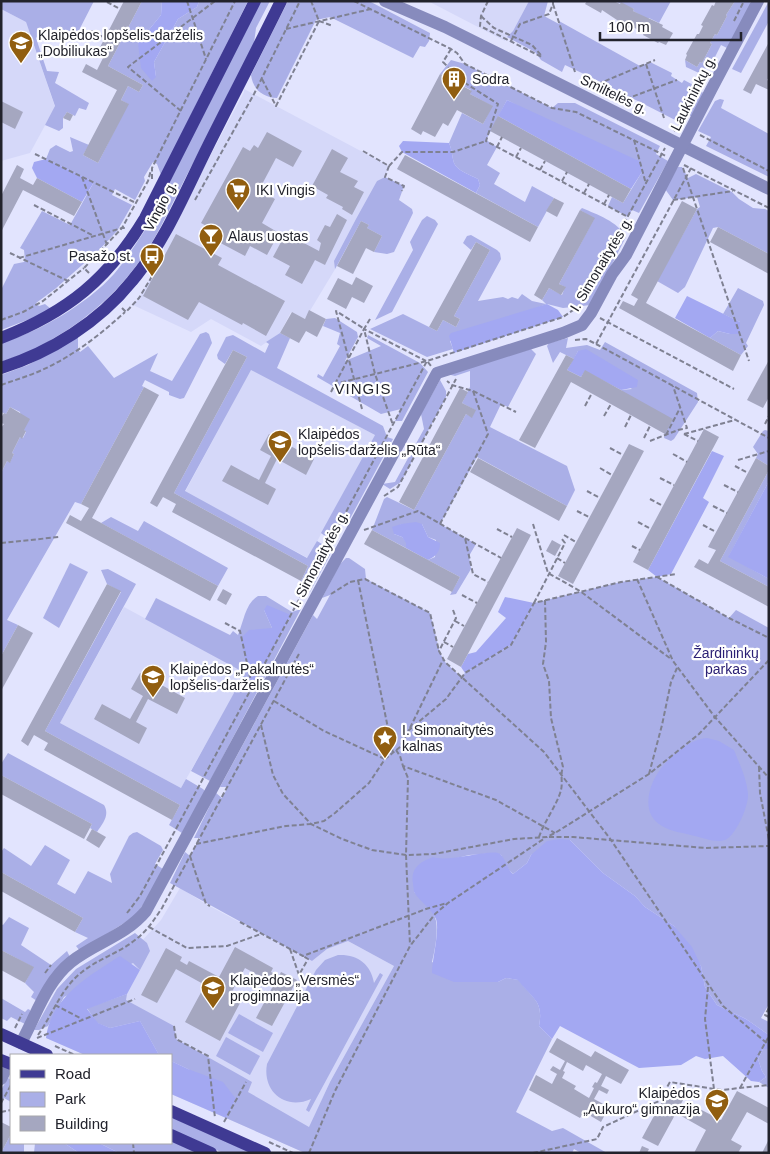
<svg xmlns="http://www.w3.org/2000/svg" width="770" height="1154" font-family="Arial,sans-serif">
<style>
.built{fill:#d5d8f9}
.green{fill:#aaafe7;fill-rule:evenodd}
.forest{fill:#a3a8f2}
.building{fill:#a5a7c0;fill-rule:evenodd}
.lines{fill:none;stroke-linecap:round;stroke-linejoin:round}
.path{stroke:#7f8192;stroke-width:2;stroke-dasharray:5 2.5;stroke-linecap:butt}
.minor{stroke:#878bbd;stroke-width:12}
.major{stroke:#3f3a93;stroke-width:12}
.labels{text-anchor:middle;stroke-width:4.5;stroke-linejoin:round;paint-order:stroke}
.poi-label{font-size:14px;fill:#22232c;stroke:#fff;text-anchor:start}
.street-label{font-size:14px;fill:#22232c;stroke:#fff}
.park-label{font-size:14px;fill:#2b2075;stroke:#fff}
.neighbourhood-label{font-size:15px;letter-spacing:1px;fill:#22232c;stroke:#fff}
</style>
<rect width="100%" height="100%" fill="#e2e4fe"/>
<g class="built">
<path d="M 428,1 L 529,1 L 513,31 L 505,41 Z"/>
<path d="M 1,9 L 26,22 L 55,107 L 30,153 L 1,161 Z"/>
<path d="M 244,89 L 389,166 L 385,177 L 377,181 L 361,221 L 369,225 L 368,228 L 382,236 L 374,252 L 366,248 L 353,274 L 337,266 L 305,319 L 291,312 L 280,333 L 261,346 L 211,319 L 191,332 L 133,305 L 139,298 L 165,254 L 163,245 L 244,92 Z"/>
<path d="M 251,369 L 375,435 L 308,558 L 185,492 Z"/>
<path d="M 124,607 L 246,673 L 181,788 L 60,723 Z"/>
<path d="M 180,888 L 206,904 L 312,961 L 327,949 L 348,941 L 394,966 L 330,1082 L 309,1128 L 301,1151 L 171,1094 L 171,1055 L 85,1055 L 46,1038 L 48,1026 L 139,944 L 161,920 Z"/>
</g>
<g class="green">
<path d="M 1,1 L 94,1 L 73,42 L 47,27 L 36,38 L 47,71 L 59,72 L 55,83 L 89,103 L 86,110 L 79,108 L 75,116 L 67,112 L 63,118 L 63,128 L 59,131 L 45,125 L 55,106 L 26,22 L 1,9 Z"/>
<path d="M 142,1 L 162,1 L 161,15 L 138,43 L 156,77 L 154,62 L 178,19 L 197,7 L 199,1 L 248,1 L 161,175 L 157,164 L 153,162 L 144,177 L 145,181 L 135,200 L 115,189 L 112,195 L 132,205 L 117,231 L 99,250 L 55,289 L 36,303 L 39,306 L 45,304 L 51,309 L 35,317 L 1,330 L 1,290 L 14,264 L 24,262 L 25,260 L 24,250 L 20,248 L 42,211 L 70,225 L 94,182 L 46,159 L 50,149 L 56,145 L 70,152 L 73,151 L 70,137 L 89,145 L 83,155 L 98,163 L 128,104 L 121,100 L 128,86 L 139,92 L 143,85 L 108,66 Z"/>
<path d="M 261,1 L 270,1 L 256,28 L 254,43 L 161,226 C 136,274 101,311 54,338 C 46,343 38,348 30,352 C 21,355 11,358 1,362 L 1,343 C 39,332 87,304 114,274 C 126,260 135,245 145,230 Z"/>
<path d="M 288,1 L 369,1 L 428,32 L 430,33 L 429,41 L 425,47 L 420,46 L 413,58 L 330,17 L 316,20 L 277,98 C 263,97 253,90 251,75 Z"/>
<path d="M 529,1 L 548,1 L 544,16 L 559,24 L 559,21 L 640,66 L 650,62 L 672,73 L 671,76 L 682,83 L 684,80 L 699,88 L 703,93 L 692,117 L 684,112 L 679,122 C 641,103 604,83 565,65 L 562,72 L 541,60 L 535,52 L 507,37 L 513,31 Z"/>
<path d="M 614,1 L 671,1 L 659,23 L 649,18 L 648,19 L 633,11 L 634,9 Z"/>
<path d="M 735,1 L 748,1 L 753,4 L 729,49 L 721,45 L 712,63 L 709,62 L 704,71 L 699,73 L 686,67 L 685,60 L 697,67 L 700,62 L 702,63 L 712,44 L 710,43 L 715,34 L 717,35 L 727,16 L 726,15 Z"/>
<path d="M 769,1 L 769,21 L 741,73 L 732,69 Z"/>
<path d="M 451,60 L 465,64 L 552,108 L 558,103 L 575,103 L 660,146 L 656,154 L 668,161 L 639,213 L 632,210 L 628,217 L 608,206 L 612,197 L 623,203 L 642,172 L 507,100 L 486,140 L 497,147 L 487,165 L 500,173 L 494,184 L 525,202 L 532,186 L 554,198 L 538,227 L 476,193 L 480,185 L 478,179 C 471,175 457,171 454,163 C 452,156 452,150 449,143 L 462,113 L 483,124 L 492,106 L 470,94 L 471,90 L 440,74 Z"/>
<path d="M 720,99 L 724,100 L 721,108 L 769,134 L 769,177 L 706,146 L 711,137 L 698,131 L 715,101 Z"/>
<path d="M 678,167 L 682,167 L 688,178 L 696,174 L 732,192 L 739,199 L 753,208 L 765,209 L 769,211 L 769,254 L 718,227 L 713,228 L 685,287 L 678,293 L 657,281 L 697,209 L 700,207 L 697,197 L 673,200 L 665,189 Z"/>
<path d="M 385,177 L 404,186 L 399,200 L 412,209 L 413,213 L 394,252 L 387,254 L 374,252 L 382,236 L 367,228 L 369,225 L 361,221 L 335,269 L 334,261 L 356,219 L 377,181 Z"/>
<path d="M 582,208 C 598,215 617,221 626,237 L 591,305 L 563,308 L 547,304 L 450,341 L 453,349 L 427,357 L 370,329 L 403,314 L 437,331 L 443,320 L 456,327 L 460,319 L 454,316 L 490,250 L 476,242 L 471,250 L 463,243 L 467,236 L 471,235 L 497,250 L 500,253 L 501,259 L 478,301 L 503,297 L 508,299 L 512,297 L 518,299 L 522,294 L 532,301 L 546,304 L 542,300 L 549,288 L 562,295 L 565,287 L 559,284 L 594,219 L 580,210 Z"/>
<path d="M 427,216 L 435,220 L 438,224 L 392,312 L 375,320 L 413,250 L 410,242 L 422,220 Z"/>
<path d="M 738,288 L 763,301 L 764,305 L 746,343 L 748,346 L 741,355 L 710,338 L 718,331 L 730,334 L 740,322 L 723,314 Z"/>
<path d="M 335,318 L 357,332 L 358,337 L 345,361 L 381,346 L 367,338 L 368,335 L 420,363 L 428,372 L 402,421 L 395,421 L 401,409 L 381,414 L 317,377 L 318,374 L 323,377 L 340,346 L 337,344 L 340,333 L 323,326 L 326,319 Z"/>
<path d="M 206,332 L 209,334 L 212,343 L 184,398 L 180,399 L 169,395 L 169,392 L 145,380 L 142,386 L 144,387 L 81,504 L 75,502 L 7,620 L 18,625 L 1,656 L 1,473 L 7,461 L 10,462 L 14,454 L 12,453 L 20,437 L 23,438 L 26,432 L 24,430 L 20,412 L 10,407 L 6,414 L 1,412 L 1,375 L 28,365 L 78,336 L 78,349 L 80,352 L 88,346 L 114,378 L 158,353 L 150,371 L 172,381 L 200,334 Z"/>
<path d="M 280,333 L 290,338 L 277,368 L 383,426 L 387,437 L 393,439 L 346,526 L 338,522 L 331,535 L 325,536 L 321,533 L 375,435 L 251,370 L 185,491 L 307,558 L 317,541 L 327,547 L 330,555 L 310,592 L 305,588 L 301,581 L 308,566 L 174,493 L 247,357 L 233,350 L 225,364 L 218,359 L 217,355 L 226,337 L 233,335 L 265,353 L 269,344 L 266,342 Z"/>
<path d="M 568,338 L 566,348 L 587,345 L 600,350 L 605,342 L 697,393 L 698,402 L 674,439 L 671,441 L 664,438 L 665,434 L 621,390 L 632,389 L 578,351 L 574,359 L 560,352 L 553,363 L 547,346 L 549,343 Z"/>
<path d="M 531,349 L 536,354 L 508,407 L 501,404 L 490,427 L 567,466 L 575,490 L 567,506 L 477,457 L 440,524 L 476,544 L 469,556 L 471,569 L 456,594 L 450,595 L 460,577 L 428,560 L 435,557 L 436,540 L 428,537 L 422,524 L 401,524 L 394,534 L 402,537 L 407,543 L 406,548 L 372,530 L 384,499 L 387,497 L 414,510 L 466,414 L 472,417 L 475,410 L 462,403 L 470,387 L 470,371 L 455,376 L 447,374 Z"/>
<path d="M 440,380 L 446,391 L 446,397 L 401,482 L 390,489 L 382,484 L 395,482 L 424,429 L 421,414 Z"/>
<path d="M 765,430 L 769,431 L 769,466 L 756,458 L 758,454 L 753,447 L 763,431 Z"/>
<path d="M 769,470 L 769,481 L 729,556 L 769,579 L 769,587 L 720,561 Z"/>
<path d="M 111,517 L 138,531 L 144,521 L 228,568 L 218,586 L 101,523 Z"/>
<path d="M 346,558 L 349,558 L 365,569 L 366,579 L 430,613 L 440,653 L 445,662 L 461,677 L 465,673 L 511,645 L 534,603 L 621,582 L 657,577 L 729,618 L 736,610 L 769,628 L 769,1004 L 761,1018 L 769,1022 L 769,1035 L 746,1019 L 717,1005 L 705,987 L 701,966 L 674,926 L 645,907 L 635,896 L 603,873 L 570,840 L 531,855 L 527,863 L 513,874 L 509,870 L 501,855 L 496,853 L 469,855 L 453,859 L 414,892 C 422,899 434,910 436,921 C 438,933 435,950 432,962 L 469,982 L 498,982 L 506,978 L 519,980 C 532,999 544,1000 539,1026 L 552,1039 L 516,1112 L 552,1131 L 563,1128 L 607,1153 L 581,1153 L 574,1149 L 572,1153 L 305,1153 L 226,1118 L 236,1099 L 188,1069 L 171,1061 L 171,1055 L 159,1055 L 140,1021 L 110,1028 L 97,1023 L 87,1008 L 127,994 L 126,1000 L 174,1026 L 176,1039 L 252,1082 L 248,1092 L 309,1127 L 330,1082 L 394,966 L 348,941 L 327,949 L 312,961 L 170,883 L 185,852 L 190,856 L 200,838 L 194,838 L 216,793 L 222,798 L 228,787 L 220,787 L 313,615 L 317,619 L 330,595 L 322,598 L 340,564 Z"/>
<path d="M 70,563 L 88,572 L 59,628 L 43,618 Z"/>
<path d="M 108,569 L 136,584 L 60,723 L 181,788 L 186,779 L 203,789 L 205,791 L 182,833 L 169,825 L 180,805 L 45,731 L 121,592 L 107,584 L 101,570 Z"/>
<path d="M 258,596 L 266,596 L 292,612 L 301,609 L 210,781 L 191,771 L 245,673 L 145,619 L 156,598 L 230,635 L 233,631 L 238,635 C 244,621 245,604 258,596 ZM 264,610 L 291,615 L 252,686 L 272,628 Z"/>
<path d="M 8,753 L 104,805 C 110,815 103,823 97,832 L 90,828 L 92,824 L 1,775 L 1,764 Z"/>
<path d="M 137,832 L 161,846 L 163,850 L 155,864 L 163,869 L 147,899 L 135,916 L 80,951 L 76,946 L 88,938 L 75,932 L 83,918 L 1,872 L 1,852 L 4,848 L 31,866 L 45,845 L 70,860 L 57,884 L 75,894 L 88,871 L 112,883 L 110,874 L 129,836 L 133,833 Z"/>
<path d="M 9,917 L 29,928 L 21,945 L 51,965 L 67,951 L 70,957 L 37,1001 L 31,997 L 34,992 L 25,983 L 33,967 L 1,950 L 1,924 L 3,925 Z"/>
<path d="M 135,933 L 147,943 L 150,951 L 140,970 L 133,963 L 64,997 L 48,1026 L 39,1030 L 34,1030 L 57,989 L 76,969 Z"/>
<path d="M 338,955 C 357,954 371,964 374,983 L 380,973 L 383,975 L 309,1112 L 306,1110 L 311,1099 C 285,1111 262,1091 267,1064 L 316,970 L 325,960 Z"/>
<path d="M 1,998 L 25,1012 L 28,1009 L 30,1010 L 30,1014 L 25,1024 L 11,1017 L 7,1021 L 1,1018 Z"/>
<path d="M 239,1014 L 273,1033 L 263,1052 L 228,1033 Z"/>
<path d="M 226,1037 L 260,1056 L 250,1075 L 216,1056 Z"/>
<path d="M 763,1049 L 769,1049 L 769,1088 L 759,1082 L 766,1077 L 762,1071 L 758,1059 Z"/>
<path d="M 8,1078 L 11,1080 L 11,1102 L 4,1098 L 2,1102 L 1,1090 Z"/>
<path d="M 171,1117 L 252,1153 L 223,1153 L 171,1130 Z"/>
<path d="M 11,1134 L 11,1143 L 24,1143 L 24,1153 L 1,1153 Z"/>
<path d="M 171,1141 L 198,1153 L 119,1153 L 99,1143 L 171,1143 Z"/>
<path d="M 35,1143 L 64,1143 L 79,1153 L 34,1153 Z"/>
</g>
<g class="forest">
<path d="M 162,1 L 199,1 L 197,7 L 178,19 L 154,62 L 156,77 L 152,81 L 141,68 L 138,43 L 161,15 Z"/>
<path d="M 507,100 L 639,161 L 642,172 L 631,189 L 498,116 Z"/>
<path d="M 403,141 L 449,143 C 452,150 452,156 454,163 C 457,171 471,175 478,179 L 480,185 L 476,193 L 402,152 L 399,146 Z"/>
<path d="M 46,159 L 94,182 L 82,202 L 37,178 L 32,168 L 34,162 Z"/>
<path d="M 687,296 L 740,322 L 740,334 L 730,334 L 718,331 L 710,338 L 675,318 Z"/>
<path d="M 547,304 L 558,310 L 563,317 L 454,353 L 449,336 L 451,333 Z"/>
<path d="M 586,349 L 638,380 L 637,387 L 621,390 L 585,371 L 581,377 L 567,370 L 578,351 Z"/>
<path d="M 712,451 L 724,456 L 703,498 L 709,502 L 671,574 L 657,577 L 648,570 Z"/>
<path d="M 769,481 L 769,579 L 728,557 Z"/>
<path d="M 416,522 L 422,524 L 428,537 L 440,543 C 440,552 436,556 428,560 L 406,548 L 406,543 L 402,537 L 394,534 L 392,527 L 401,524 Z"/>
<path d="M 505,597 L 534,603 L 511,645 L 465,673 L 461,667 L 468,654 L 476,652 L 506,618 L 498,612 Z"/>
<path d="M 267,605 L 291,615 L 252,687 L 241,638 L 249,630 L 272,628 L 264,610 Z"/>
<path d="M 707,738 L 719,741 L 734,750 C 739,763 747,779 748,794 C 749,805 736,836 725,840 C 715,843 704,838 695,836 C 684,833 672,832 662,826 C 639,813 649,782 663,766 C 673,754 691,739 707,738 Z"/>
<path d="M 560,839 L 570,840 L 603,873 L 635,896 L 645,907 L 674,926 L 692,947 L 701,966 L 705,987 L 717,1005 L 746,1019 L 769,1035 L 769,1049 L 763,1049 L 758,1059 L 762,1071 L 766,1077 L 759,1082 L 751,1081 L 723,1056 L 705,1059 L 696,1056 L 681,1065 L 639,1068 L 560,1026 L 552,1039 L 539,1026 C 544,1000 532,999 518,980 L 506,978 L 498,982 L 454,982 L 432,973 C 432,960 440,930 436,919 C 431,908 419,901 414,892 C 414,891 413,885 413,884 C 410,868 420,862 433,857 C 449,863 492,848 500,854 C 506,859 507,869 513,874 L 527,863 L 531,855 L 547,841 Z"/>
<path d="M 120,956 L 140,970 L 127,994 L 87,1009 L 98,1023 L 110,1028 L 140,1021 L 159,1055 L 85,1055 L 46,1038 C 51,997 89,976 120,956 Z"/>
<path d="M 171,1061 L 188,1069 L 223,1082 L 236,1099 L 226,1118 L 171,1094 Z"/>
<path d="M 64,1143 L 99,1143 L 119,1153 L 79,1153 Z"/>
</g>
<g class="building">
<path d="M 124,1 L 142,1 L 108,66 L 143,85 L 139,92 L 128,86 L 121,100 L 129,104 L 98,163 L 83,155 L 117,90 L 82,72 L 86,64 L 97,70 L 104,56 L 97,53 Z"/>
<path d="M 587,1 L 614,1 L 620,4 L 621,2 L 634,9 L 633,11 L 663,25 L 662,27 L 673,33 L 666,45 L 659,42 L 658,43 L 643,35 L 644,33 L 631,26 L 629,28 L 602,10 L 601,13 L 585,4 Z"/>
<path d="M 716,1 L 735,1 L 726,15 L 727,16 L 717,35 L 715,34 L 710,43 L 712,44 L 702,63 L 700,62 L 697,67 L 685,60 L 687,55 L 686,54 L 697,34 L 699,34 L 703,26 L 701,25 L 712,5 L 714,6 Z"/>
<path d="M 769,42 L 769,77 L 767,80 L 769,81 L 769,90 L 756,84 L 751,94 L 743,90 Z"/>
<path d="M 440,74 L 472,91 L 470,94 L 493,106 L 483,124 L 457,110 L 448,126 L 443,123 L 435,137 L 423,131 L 421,135 L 411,129 Z"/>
<path d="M 1,101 L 23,112 L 15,129 L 1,122 Z"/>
<path d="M 67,112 L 73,115 L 70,121 L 63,118 Z"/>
<path d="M 498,116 L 631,189 L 623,203 L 490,131 Z"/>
<path d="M 267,132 L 302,151 L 293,167 L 276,158 L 259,190 L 275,199 L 262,223 L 279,233 L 267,255 L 250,246 L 245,256 L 213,239 L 217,232 L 201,223 L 243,147 L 250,151 L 254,145 L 258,148 Z"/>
<path d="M 332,149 L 348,158 L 340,172 L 358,181 L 354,187 L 364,192 L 352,215 L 342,209 L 343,207 L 326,198 L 328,195 L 312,186 Z"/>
<path d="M 405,155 L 538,227 L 530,242 L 397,169 Z"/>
<path d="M 17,165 L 24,169 L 20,178 L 33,185 L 37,178 L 82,202 L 74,216 L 23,190 L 1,232 L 1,196 Z"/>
<path d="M 554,198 L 564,203 L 557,217 L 546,211 Z"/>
<path d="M 682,201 L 697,209 L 646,303 L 741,355 L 733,371 L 619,308 L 623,301 L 634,306 L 638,299 L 631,295 Z"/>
<path d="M 580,210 L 595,218 L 559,284 L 566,287 L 561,295 L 549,288 L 542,300 L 534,295 Z"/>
<path d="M 337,214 L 347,220 L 325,265 L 315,260 L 302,284 L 285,275 L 290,266 L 273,257 L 287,231 L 304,240 L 302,242 L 319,251 L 321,243 L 317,240 L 325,225 L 330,227 Z"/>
<path d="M 361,221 L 369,225 L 367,228 L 382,236 L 374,252 L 366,248 L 353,274 L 337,266 Z"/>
<path d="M 718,227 L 769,254 L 769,274 L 710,242 Z"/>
<path d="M 176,234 L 222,258 L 218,265 L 285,301 L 266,336 L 243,323 L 242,325 L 199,302 L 188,320 L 143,296 Z"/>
<path d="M 476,242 L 490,250 L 454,316 L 460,319 L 456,327 L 443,320 L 437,331 L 429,327 Z"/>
<path d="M 356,277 L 373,286 L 364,303 L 352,297 L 346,309 L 327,299 L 338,278 L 352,285 Z"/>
<path d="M 309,310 L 326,319 L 317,337 L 306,331 L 299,343 L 280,333 L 292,312 L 305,319 Z"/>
<path d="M 233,350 L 247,357 L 174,493 L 308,566 L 301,581 L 172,512 L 176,504 L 163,497 L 157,507 L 150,503 Z"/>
<path d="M 566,355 L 574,359 L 567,370 L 581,377 L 585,370 L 673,419 L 665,434 L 571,382 L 535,448 L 519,440 Z"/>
<path d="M 769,360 L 769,397 L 763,408 L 747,400 Z"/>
<path d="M 144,387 L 159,395 L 92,518 L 218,586 L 210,601 L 66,523 L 70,515 L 81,521 L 89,508 L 81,504 Z"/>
<path d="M 460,388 L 468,392 L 462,403 L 476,410 L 472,418 L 466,414 L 414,510 L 399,502 Z"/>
<path d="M 10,407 L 30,419 L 24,430 L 26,431 L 22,439 L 20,437 L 12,453 L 14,454 L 10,463 L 7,461 L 1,473 L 1,428 L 4,424 L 1,423 L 1,418 L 4,413 L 6,414 Z"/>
<path d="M 704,429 L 719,437 L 648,570 L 633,562 Z"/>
<path d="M 269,434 L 314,459 L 306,475 L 277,459 L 265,483 L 276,489 L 268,505 L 222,481 L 231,465 L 259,480 L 271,456 L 260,450 Z"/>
<path d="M 629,444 L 644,451 L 573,584 L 558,576 Z"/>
<path d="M 478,458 L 567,506 L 559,521 L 470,472 Z"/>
<path d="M 756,458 L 769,466 L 769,470 L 720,561 L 769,587 L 769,607 L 694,567 L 699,559 L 708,564 L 716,550 L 708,547 Z"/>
<path d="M 517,528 L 531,535 L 461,667 L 447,659 Z"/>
<path d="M 372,530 L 460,577 L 452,592 L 364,544 Z"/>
<path d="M 552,540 L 561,545 L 555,556 L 546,551 Z"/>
<path d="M 107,584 L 121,591 L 45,731 L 180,805 L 172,820 L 44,750 L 48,743 L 34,735 L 28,746 L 21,741 Z"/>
<path d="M 223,589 L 232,594 L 226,605 L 217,600 Z"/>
<path d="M 18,625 L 33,633 L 1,691 L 1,656 Z"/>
<path d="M 140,673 L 185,698 L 177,714 L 148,699 L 136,722 L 147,728 L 139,744 L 94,719 L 102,704 L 130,719 L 143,696 L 131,689 Z"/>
<path d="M 1,775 L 92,824 L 84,839 L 1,794 Z"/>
<path d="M 92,829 L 106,837 L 99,848 L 86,840 Z"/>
<path d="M 1,872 L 83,918 L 75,932 L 1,891 Z"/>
<path d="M 235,947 L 273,968 L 271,972 L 279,976 L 281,972 L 297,980 L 272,1026 L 256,1018 L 274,984 L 245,968 L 229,997 L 240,1003 L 220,1041 L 185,1022 L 205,985 L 176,969 L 157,1003 L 141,995 L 166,948 L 182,957 L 180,961 L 187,965 L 189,961 L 219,977 Z"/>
<path d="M 1,950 L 34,967 L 25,983 L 1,970 Z"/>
<path d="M 557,1038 L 591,1057 L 595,1051 L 629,1070 L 621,1084 L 606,1076 L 601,1086 L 609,1090 L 607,1094 L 599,1090 L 594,1099 L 609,1107 L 601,1122 L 584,1112 L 580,1118 L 529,1090 L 536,1075 L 552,1084 L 557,1074 L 550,1070 L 553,1066 L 560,1070 L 565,1061 L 549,1052 ZM 567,1062 L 583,1071 L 586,1065 L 602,1074 L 597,1083 L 595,1082 L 592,1087 L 594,1088 L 589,1098 L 574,1089 L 576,1086 L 562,1078 L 565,1072 L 563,1071 Z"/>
<path d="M 737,1091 L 769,1108 L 769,1124 L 747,1112 L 731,1140 L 742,1146 L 738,1153 L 694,1153 L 706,1130 L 676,1113 L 658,1146 L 642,1138 L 667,1092 L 683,1100 L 681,1104 L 688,1108 L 690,1104 L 721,1120 Z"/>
<path d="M 1,1122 L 11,1127 L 11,1134 L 1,1153 Z"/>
<path d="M 769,1139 L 769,1153 L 762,1153 Z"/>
<path d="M 642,1146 L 649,1149 L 647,1153 L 639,1153 Z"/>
</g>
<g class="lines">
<g class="path">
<path d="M 187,1 L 206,59"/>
<path d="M 354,1 L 451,49 L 457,53 L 465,64 L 552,108 L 576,112 L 666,156"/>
<path d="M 488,1 L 481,16 L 480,26 L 542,57"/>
<path d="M 107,2 L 120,9"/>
<path d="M 553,4 L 575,72"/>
<path d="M 481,16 L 494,28 L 532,45 L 541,55"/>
<path d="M 319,21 L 333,26"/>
<path d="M 734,21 L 744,1"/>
<path d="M 286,29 L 371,9"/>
<path d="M 91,31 L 105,38"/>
<path d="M 511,41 L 520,24 L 549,14 L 553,4 L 553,1"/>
<path d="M 451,49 L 443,62 L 462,81 L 498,104 L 486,141 L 628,217"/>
<path d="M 646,64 L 664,118"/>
<path d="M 262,79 L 276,106 L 319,21 L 311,1"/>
<path d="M 598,84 L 655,60"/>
<path d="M 626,99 L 677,80"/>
<path d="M 181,111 L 128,67 L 215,1"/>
<path d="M 674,131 L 681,123"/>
<path d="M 700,135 L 769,171"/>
<path d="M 634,140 L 646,184"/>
<path d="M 497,147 L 502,137"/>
<path d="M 363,151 L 389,166 L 402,152 L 453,152 L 486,141"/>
<path d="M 35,154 L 134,202"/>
<path d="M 516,157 L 521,148"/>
<path d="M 684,165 L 769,208"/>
<path d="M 389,166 L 385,177 L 404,186 L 402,191"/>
<path d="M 683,168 L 749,361"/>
<path d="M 540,170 L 545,161"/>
<path d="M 82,177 L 107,245"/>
<path d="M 152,179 L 152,168 L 235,1"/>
<path d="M 562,181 L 567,172"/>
<path d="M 584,193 L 589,184"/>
<path d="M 195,200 L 254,94 L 300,1"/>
<path d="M 673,200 L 733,191"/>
<path d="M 604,204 L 609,195"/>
<path d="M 34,205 L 94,236"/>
<path d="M 10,253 L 68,281"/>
<path d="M 19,258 L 122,228 L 148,181 L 151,170"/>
<path d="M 89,273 L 84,268 L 122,228 L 125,228"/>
<path d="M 122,308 L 126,312 L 139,298 L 157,268"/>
<path d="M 600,318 L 734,389"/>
<path d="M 370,319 L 364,329 L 375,374 L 393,425"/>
<path d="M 1,320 L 23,312 L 43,301 L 84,268"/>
<path d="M 575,340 L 586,339 L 596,344 L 691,168"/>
<path d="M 596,344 L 769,438"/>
<path d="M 335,384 L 364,329 L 426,361"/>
<path d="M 1,385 C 15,380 29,376 42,370 C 73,356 100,335 125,312"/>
<path d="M 473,391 L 516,412"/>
<path d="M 331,392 L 335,384 L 427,361 L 431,366"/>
<path d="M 585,406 L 592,393"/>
<path d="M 362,409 L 336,311 L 363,328"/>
<path d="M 604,416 L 611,404"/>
<path d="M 765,424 L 769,416"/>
<path d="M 625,427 L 631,415"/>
<path d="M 684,434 L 735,420"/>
<path d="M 684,434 L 698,441"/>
<path d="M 666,435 L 680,408"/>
<path d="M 644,438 L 650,426"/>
<path d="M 650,441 L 678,430 L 687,428 L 673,386"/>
<path d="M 610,448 L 623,455"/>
<path d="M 673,454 L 687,462"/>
<path d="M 738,460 L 769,451"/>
<path d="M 735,466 L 748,473"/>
<path d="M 600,468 L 612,475"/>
<path d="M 660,478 L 674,485"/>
<path d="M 724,485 L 738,492"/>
<path d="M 587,491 L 600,498"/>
<path d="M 384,496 L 398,487 L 456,379"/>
<path d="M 650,499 L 663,506"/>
<path d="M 713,506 L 727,513"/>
<path d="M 577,511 L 589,517"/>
<path d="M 638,522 L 651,529"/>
<path d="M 440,524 L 488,434 L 473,391 L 452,385 L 447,381"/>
<path d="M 533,524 L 548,573 L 580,591 L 671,659"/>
<path d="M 703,525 L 716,532"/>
<path d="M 497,529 L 512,537"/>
<path d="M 364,530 L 418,511 L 465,538 L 473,574 L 488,582"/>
<path d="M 564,535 L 576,542"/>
<path d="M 465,538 L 501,558"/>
<path d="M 1,543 L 59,537"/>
<path d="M 632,546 L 640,550"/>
<path d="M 557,558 L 565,563"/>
<path d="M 657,577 L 729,618 L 769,638"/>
<path d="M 637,579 L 673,661 L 714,716 L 769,778"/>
<path d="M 358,580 L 393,753"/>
<path d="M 331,594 L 350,582 L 365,579 L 430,613 L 439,651"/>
<path d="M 462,595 L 477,603"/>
<path d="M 534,603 L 565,543 L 562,539"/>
<path d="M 453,610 L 456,618 L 439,651 L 445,662 L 544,752 L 611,840 L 723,1006 L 769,1045"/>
<path d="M 455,621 L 464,626"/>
<path d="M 225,623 L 240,631 L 252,686"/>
<path d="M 444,642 L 453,647"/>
<path d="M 274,701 L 324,731 L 385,759"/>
<path d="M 261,725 L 273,775 L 283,794 L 311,824 L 342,839 L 372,850 L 406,855 L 434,854 L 514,839 L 547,837 L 555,833 L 649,774 L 699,734 L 769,660"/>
<path d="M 410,728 L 443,660"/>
<path d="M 396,750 L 400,756 L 403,766 L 496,800 L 555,833"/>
<path d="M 403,766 L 408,778 L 406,855 L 410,945"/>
<path d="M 759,767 L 760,793 L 769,840"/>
<path d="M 649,774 L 662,725 L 671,682 L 677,668"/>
<path d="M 539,837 C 544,822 558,803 561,790 C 563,782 560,775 563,767 L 551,718 L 549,681 L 543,664 L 546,642 L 545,600"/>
<path d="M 549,837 L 573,837 L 706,848 L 769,846"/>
<path d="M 196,844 L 286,826 L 311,824 L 324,821 L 335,813 L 369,783 L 385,759 L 400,747 L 409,730 L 446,699 L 465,673 L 511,645 L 534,603 L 621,582 L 677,574"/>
<path d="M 190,856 L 206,904 L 210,906"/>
<path d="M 127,913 L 140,896 L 427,361 L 563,317 L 579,306 L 665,148"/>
<path d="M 240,922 L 303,956 L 426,909 L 447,903"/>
<path d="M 149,927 L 187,948 L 227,946 L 261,934"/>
<path d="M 290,949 L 299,975 L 308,959 L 303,956"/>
<path d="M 45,973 L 51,965"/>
<path d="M 708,987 L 705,1019 L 714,1089"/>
<path d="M 55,1005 L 82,1019"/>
<path d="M 769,1008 L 765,1015 L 769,1017"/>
<path d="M 174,1026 L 176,1039 L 208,1056 L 215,1118"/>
<path d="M 15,1028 L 22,1014"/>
<path d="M 38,1035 C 53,1014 61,988 82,972 C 98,959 119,953 135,940 C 147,931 154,920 162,908 L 300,652"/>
<path d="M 37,1038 L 135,999"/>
<path d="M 55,1046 L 75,1055"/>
<path d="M 740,1088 L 769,1036"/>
<path d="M 1,1103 L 11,1085"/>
<path d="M 1,1112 L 11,1110"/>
<path d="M 224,1122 L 246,1082"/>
<path d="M 269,1142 L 293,1153"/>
<path d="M 133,1143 L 134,1153"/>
<path d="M 309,1153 L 335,1091 L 410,946 L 435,914 L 448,903 L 545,838"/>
<path d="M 533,1153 L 597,1139 L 603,1127 L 659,1101 L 670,1082 L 721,1090 L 769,1085"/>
</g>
<g class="minor">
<path d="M 385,1 L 445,27 L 769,189"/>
<path d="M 21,1043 C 36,1016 46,982 71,962 C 96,942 124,937 146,911 L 437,373 L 563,333 L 582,325 L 591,313 L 612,274 L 626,255 L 711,90 L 758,1"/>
<path d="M 1,1079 L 9,1063"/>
</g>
<g class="major">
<path d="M 1,338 C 68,312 108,279 145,218 L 255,1"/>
<path d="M 1,368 C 51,352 99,322 132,281 C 165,242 185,192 208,146 C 232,98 257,50 281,1"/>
<path d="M 1,1034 L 47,1055"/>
<path d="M 1,1060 L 11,1064"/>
<path d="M 171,1111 L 265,1153"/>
<path d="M 171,1135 L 211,1153"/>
</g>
</g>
<defs>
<symbol id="school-pin" viewBox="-11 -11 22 30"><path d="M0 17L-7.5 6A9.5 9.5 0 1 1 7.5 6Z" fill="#915e10" stroke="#fff"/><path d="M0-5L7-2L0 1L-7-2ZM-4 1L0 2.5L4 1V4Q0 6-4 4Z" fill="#fff"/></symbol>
<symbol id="building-pin" viewBox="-11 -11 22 30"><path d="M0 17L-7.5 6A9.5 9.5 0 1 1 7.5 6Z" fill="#915e10" stroke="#fff"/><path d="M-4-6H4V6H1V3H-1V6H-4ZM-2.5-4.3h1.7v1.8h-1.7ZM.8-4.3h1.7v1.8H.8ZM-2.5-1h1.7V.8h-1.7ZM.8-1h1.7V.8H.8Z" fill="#fff"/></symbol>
<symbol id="supermarket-pin" viewBox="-11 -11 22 30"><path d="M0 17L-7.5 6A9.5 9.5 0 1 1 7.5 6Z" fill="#915e10" stroke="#fff"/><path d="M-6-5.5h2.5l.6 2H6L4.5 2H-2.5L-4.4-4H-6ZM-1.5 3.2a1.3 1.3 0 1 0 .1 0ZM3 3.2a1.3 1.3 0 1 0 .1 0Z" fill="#fff"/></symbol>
<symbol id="bar-pin" viewBox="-11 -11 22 30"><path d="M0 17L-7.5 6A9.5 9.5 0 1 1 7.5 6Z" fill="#915e10" stroke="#fff"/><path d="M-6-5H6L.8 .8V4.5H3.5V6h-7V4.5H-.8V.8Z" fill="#fff"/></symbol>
<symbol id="bus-pin" viewBox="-11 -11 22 30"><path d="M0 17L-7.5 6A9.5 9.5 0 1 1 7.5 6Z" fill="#915e10" stroke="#fff"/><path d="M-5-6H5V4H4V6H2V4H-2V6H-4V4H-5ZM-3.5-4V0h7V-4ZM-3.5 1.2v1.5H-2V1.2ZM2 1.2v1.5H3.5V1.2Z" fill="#fff"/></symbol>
<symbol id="sight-pin" viewBox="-11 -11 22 30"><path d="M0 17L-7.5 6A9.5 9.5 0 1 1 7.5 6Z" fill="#915e10" stroke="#fff"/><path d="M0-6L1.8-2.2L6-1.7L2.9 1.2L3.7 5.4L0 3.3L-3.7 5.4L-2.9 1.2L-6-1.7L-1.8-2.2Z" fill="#fff"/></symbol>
</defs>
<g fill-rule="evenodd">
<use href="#school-pin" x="7" y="29" width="28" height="38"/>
<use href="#building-pin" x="440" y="65" width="28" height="38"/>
<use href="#supermarket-pin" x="224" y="176" width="28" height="38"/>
<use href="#bar-pin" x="197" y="222" width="28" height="38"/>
<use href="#bus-pin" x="138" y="242" width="28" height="38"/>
<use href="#school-pin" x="266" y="428" width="28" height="38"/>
<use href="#school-pin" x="139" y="663" width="28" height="38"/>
<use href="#sight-pin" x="371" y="724" width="28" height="38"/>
<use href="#school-pin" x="199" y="974" width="28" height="38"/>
<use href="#school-pin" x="703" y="1087" width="28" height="38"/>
</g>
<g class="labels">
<g class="poi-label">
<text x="38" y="40">Klaipėdos lopšelis-darželis<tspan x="38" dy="16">„Dobiliukas“</tspan></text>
<text x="472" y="84">Sodra</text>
<text x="256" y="195">IKI Vingis</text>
<text x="228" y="241">Alaus uostas</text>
<text x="134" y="261" text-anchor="end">Pasažo st.</text>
<text x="298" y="439">Klaipėdos<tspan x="298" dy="16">lopšelis-darželis „Rūta“</tspan></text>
<text x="170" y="674">Klaipėdos „Pakalnutės“<tspan x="170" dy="16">lopšelis-darželis</tspan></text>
<text x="402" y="735">I. Simonaitytės<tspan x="402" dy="16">kalnas</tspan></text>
<text x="230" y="985">Klaipėdos „Versmės“<tspan x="230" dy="16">progimnazija</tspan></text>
<text x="700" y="1098" text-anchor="end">Klaipėdos<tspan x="700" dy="16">„Aukuro“ gimnazija</tspan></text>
</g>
<g class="street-label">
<text transform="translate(693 93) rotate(-63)" y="5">Laukininkų g.</text>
<text transform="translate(614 94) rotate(26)" y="5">Smiltelės g.</text>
<text transform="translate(160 206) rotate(-62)" y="5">Vingio g.</text>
<text transform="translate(601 264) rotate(-59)" y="5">I. Simonaitytės g.</text>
<text transform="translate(319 559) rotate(-62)" y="5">I. Simonaitytės g.</text>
</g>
<g class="park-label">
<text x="726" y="658">Žardininkų<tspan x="726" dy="16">parkas</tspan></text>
</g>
<g class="neighbourhood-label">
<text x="363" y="394">VINGIS</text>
</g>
</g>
<rect width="770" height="1154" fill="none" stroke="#22232c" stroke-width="5"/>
<rect x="10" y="1054" width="162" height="90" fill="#ffffff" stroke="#a7a7ab"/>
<rect x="20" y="1070" width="25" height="8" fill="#3f3a93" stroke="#a7a7ab"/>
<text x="55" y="1079" font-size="15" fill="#22232c">Road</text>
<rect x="20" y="1092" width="25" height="15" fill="#aaafe7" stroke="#a7a7ab"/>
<text x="55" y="1104" font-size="15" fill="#22232c">Park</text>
<rect x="20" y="1116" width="25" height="15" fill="#a5a7c0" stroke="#a7a7ab"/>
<text x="55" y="1129" font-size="15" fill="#22232c">Building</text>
<path d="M600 32v8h141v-8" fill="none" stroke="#22232c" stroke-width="2.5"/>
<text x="608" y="32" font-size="15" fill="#22232c" stroke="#ffffff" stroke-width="4" paint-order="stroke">100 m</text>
</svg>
